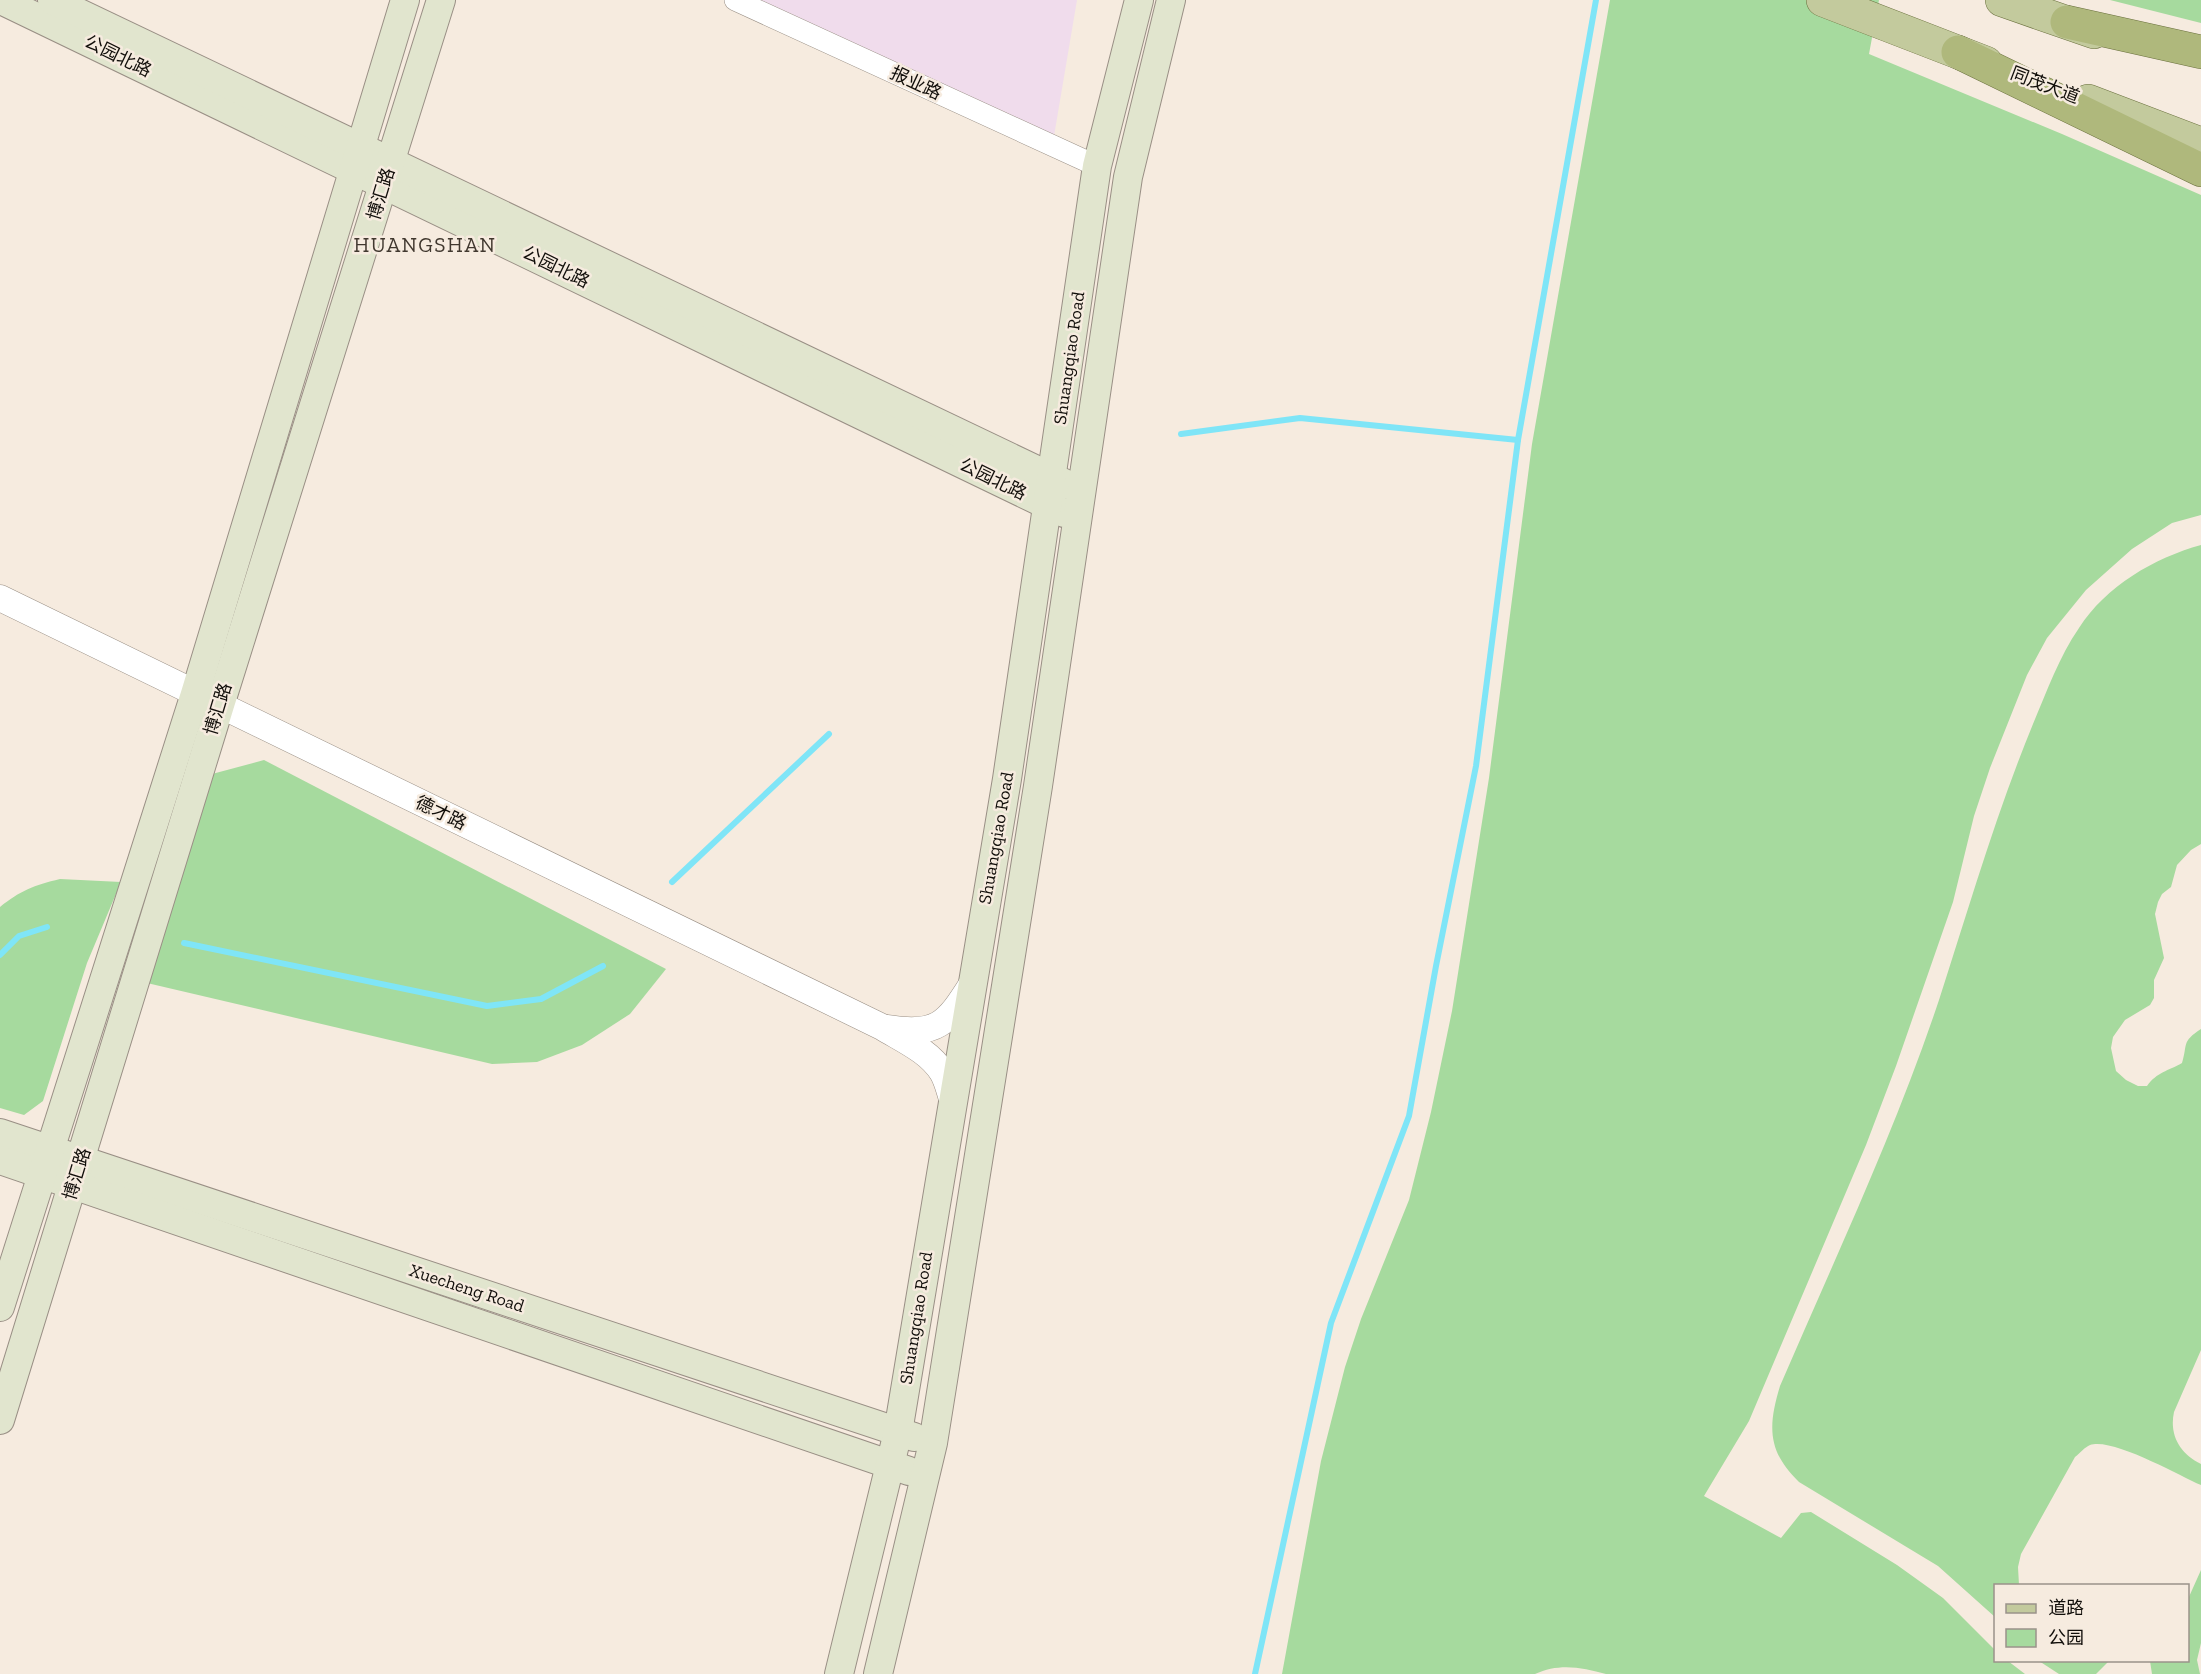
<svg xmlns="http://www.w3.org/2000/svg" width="2201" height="1674" font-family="'Zilla Slab','Noto Sans SC',serif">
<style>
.commercial{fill:#f0dcec}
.green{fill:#a6da9e}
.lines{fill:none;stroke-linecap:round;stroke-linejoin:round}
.stream{stroke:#7fe5f7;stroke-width:6}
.minor-casing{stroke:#998f85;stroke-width:22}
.tertiary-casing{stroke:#998f85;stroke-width:27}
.secondary-casing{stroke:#998f85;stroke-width:30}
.primary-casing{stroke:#6b713f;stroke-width:34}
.trunk-casing{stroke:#6b713f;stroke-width:34}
.minor{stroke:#fff;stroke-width:21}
.tertiary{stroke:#fff;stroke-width:26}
.secondary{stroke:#e1e5ce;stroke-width:28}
.primary{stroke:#c3ca9d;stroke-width:33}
.trunk{stroke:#afb87c;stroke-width:33}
.labels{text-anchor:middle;stroke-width:5;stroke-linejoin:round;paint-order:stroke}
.street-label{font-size:18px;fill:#110e0a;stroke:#f6ebdf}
.quarter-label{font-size:21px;letter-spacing:1.5px;fill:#41382f;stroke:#f6ebdf}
</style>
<rect width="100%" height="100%" fill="#f6ebdf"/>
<path class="commercial" d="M 759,0 L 1077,0 L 1054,136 Z"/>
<g class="green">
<path d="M 1610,0 L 1879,0 L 1869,54 L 2062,134 L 2201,195 L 2201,515 L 2172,523 L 2132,549 L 2086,590 L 2047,638 L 2027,675 L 1990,768 L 1974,816 L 1953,902 L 1896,1066 L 1866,1145 L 1749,1421 L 1704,1496 L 1781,1538 L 1801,1513 L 1811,1512 L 1897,1565 L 1943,1598 L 1995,1650 L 1996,1660 L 2008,1661 L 2025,1674 L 1606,1674 C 1582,1667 1558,1663 1535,1674 L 1282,1674 L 1321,1461 L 1345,1367 L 1361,1319 L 1409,1200 L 1431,1112 L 1452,1011 L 1489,778 L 1532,444 Z"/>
<path d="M 2110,0 L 2201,0 L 2201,23 Z"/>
<path d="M 2201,545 L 2201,844 L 2191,850 L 2177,865 L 2171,887 L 2162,894 L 2158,902 L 2155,914 L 2164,958 L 2154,980 L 2154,998 L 2150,1005 L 2125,1020 L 2113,1037 L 2111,1048 L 2116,1071 L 2126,1080 L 2138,1086 L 2147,1086 C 2157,1072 2168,1071 2182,1063 C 2188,1044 2181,1042 2201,1029 L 2201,1350 L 2174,1412 C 2169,1435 2180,1454 2201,1464 L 2201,1485 C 2178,1475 2112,1437 2090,1445 C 2085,1447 2080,1453 2075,1457 L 2021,1554 L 2018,1567 L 2019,1585 L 1996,1586 L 1995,1617 L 1938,1566 L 1799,1482 C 1767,1451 1768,1426 1780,1386 C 1835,1258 1895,1132 1939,1000 C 1969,907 1996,814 2033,724 C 2047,691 2059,657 2079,628 C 2106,586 2154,558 2201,545 Z"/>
<path d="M 264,760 L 666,969 L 630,1014 L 582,1045 L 537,1062 L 492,1064 L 147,983 L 212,774 Z"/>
<path d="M 60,879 L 121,882 L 87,963 L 43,1101 L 24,1115 L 0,1108 L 0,907 C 20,891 34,885 60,879 Z"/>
<path d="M 2201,1570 L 2201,1643 L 2197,1660 L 2200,1674 L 2152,1674 L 2150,1661 L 2188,1660 L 2188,1599 Z"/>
<path d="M 2039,1661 L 2109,1661 L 2096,1674 L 2059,1674 Z"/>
</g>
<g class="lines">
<g class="stream">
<path d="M 1181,434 L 1300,418 L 1518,440"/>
<path d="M 672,882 L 829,734"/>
<path d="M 184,943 L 487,1006 L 541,999 L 603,966"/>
<path d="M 0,955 L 19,936 L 47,927"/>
<path d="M 1255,1674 L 1331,1323 L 1409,1116 L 1436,966 L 1476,766 L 1518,440 L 1596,0"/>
</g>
<defs>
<path id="minor" d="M 735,0 L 1097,166"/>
<g id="tertiary">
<path d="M 0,598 L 882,1027 C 903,1040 929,1051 942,1072 C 947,1080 949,1090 952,1099"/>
<path d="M 888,1028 C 937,1036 947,1024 972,984"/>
</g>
<g id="secondary">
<path d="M 1,0 L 1064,513"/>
<path d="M 52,0 L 1068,485"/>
<path d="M 0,1133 L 914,1437"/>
<path d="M 0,1160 L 909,1471"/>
<path d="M 0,1307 L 195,694 L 405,0"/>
<path d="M 0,1420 L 220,705 L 441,0"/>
<path d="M 839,1674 L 898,1432 L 1007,779 L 1097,166 L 1139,0"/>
<path d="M 878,1674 L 933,1443 L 1038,786 L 1128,177 L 1171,0"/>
</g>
<g id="primary">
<path d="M 1823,0 L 1986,63"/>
<path d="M 2002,0 L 2094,32"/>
<path d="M 2088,101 L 2201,144"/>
</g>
<g id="trunk">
<path d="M 2067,22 L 2201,52"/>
<path d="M 1958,52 L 2201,170"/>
</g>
</defs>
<use href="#minor" class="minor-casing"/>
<use href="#tertiary" class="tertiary-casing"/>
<use href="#secondary" class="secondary-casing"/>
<use href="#primary" class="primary-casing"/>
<use href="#trunk" class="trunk-casing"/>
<use href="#minor" class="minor"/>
<use href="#tertiary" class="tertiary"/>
<use href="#secondary" class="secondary"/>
<use href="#primary" class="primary"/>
<use href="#trunk" class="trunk"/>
</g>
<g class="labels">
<g class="street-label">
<text transform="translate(118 56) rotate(26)" y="6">公园北路</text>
<text transform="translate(916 83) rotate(25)" y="6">报业路</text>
<text transform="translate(2045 85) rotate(21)" y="6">同茂大道</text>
<text transform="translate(381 194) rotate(-73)" y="6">博汇路</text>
<text transform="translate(556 267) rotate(26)" y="6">公园北路</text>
<text transform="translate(1069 358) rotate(-82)" y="6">Shuangqiao Road</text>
<text transform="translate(993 479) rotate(26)" y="6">公园北路</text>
<text transform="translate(218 709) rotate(-73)" y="6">博汇路</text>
<text transform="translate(441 813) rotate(26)" y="6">德才路</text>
<text transform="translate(996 838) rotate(-80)" y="6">Shuangqiao Road</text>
<text transform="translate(77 1174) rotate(-73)" y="6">博汇路</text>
<text transform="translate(467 1288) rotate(18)" y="6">Xuecheng Road</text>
<text transform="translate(916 1318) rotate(-81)" y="6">Shuangqiao Road</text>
</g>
<g class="quarter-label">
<text x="425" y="252">HUANGSHAN</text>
</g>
</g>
<rect x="1994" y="1584" width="195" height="78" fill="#f6ebdf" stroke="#9a938a" stroke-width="1.5"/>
<rect x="2006" y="1604" width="30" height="9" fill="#c3ca9d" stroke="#9a938a" stroke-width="1.5"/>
<text x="2048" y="1614" font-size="18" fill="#110e0a">道路</text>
<rect x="2006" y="1629" width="30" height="18" fill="#a6da9e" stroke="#9a938a" stroke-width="1.5"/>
<text x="2048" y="1644" font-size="18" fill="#110e0a">公园</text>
</svg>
